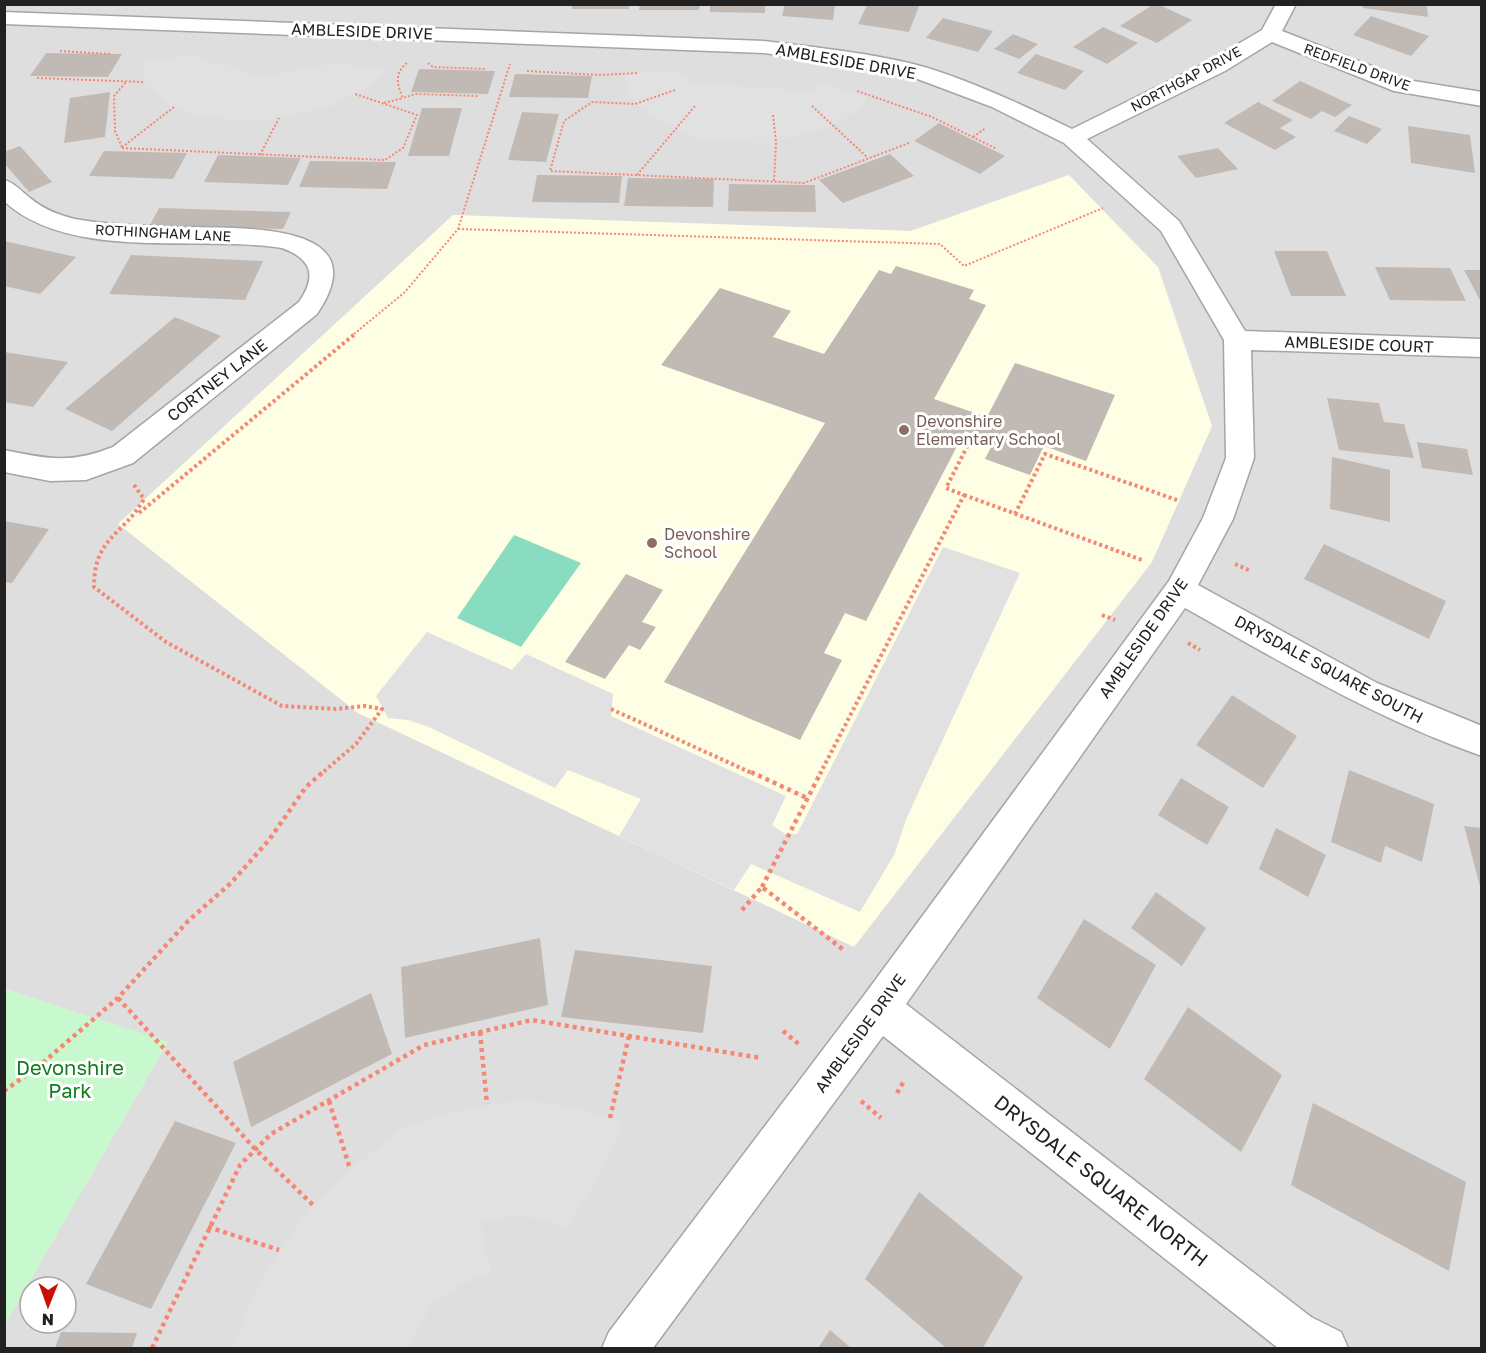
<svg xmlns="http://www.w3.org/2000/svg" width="1486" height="1353" font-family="'Golos Text',sans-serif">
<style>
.residential{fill:#dfdede;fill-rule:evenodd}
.education{fill:#fdfee4}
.park{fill:#c8f8cd}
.pitch{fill:#89dcbf}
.parking{fill:#e1e1e1}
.building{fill:#c1bab4}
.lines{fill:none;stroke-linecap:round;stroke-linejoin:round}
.minor-casing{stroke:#a5a5a5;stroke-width:3}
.path-far2{stroke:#f58774;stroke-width:2;stroke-dasharray:2 2;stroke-linecap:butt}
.path-far1{stroke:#f58774;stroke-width:4;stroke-dasharray:3 3;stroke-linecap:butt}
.path{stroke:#f58774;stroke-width:4.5;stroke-dasharray:4 4;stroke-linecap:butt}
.minor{fill:#fff;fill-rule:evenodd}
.education-dot{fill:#8d6e63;stroke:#fff;stroke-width:2}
.labels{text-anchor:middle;stroke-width:6;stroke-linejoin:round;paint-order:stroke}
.far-street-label{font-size:14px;fill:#212121;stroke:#fff}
.street-label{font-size:16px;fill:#212121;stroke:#fff}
.education-label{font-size:16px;fill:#785e54;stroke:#fff;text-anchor:start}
.near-park-label{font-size:20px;fill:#107e1d;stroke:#fff}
.near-street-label{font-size:20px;fill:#212121;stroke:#fff}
</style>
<rect width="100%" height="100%" fill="#f1eee8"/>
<path class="residential" d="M 5,5 L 1481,5 L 1481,1348 L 5,1348 L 5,1324 L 168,1042 L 5,989 ZM 1069,175 L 1212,426 L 1152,561 L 854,946 L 453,215 L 911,231 ZM 30,1287 L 66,1287 L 66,1323 L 30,1323 Z"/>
<path class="education" d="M 1069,175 L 1158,267 L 1212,426 L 1152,562 L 854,947 L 358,713 L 118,524 L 453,215 L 911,231 Z"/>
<path class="park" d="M 5,989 L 168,1042 L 5,1324 L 4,989 Z"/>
<path class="pitch" d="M 514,535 L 581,563 L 521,647 L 457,618 Z"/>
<g class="parking">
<path d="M 201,55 L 200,61 L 228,65 L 250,74 L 266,75 L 337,63 L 386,70 L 364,89 L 332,106 L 279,118 L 248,121 L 212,118 L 180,110 L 164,102 L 143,82 L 145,60 Z"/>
<path d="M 663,72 L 689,74 L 687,82 L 719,85 L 814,91 L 819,83 L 868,97 L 855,112 L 836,124 L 814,132 L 764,143 L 719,141 L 702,139 L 674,129 L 635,104 L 622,74 Z"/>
<path d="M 943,547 L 1020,573 L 907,817 L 894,855 L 860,912 L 751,864 L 734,890 L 619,836 L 641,799 L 568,770 L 555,788 L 429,727 L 408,720 L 388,718 L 376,696 L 427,632 L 512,670 L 526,654 L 613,694 L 611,716 L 786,796 L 772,825 L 785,834 L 797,834 Z"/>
<path d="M 531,1101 L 570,1107 L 623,1122 L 602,1171 L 568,1227 L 521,1215 L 480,1222 L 491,1271 L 461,1285 L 434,1303 L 405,1348 L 232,1348 L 252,1300 L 279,1250 L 313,1205 L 350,1169 L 402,1129 L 426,1119 L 487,1104 Z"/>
</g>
<g class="building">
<rect x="572" y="4" width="57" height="5"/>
<path d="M 640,4 L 700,4 L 699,10 L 639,10 Z"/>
<path d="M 710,4 L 765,4 L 765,13 L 710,12 Z"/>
<path d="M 785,4 L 835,4 L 833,20 L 782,16 Z"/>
<path d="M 1154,4 L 1157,4 L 1192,20 L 1157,43 L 1120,26 Z"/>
<path d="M 1362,4 L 1427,4 L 1428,17 L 1363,8 Z"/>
<path d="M 867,5 L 906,5 L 919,6 L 909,32 L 858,24 Z"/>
<path d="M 1371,16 L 1429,36 L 1411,56 L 1353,35 Z"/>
<path d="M 943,18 L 993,31 L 978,52 L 926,38 Z"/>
<path d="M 1103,27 L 1138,43 L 1107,64 L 1073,47 Z"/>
<path d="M 1013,34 L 1038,44 L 1019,59 L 994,49 Z"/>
<path d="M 46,53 L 122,54 L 108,77 L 30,76 Z"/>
<path d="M 1036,54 L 1084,71 L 1065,90 L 1017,73 Z"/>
<path d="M 419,69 L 495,71 L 488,94 L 411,92 Z"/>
<path d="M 515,74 L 592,76 L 588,98 L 509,97 Z"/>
<path d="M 1300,81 L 1352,105 L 1335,117 L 1322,111 L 1311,119 L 1272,101 Z"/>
<path d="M 110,92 L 105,137 L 64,143 L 70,98 Z"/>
<path d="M 1258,102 L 1293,120 L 1280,128 L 1296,137 L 1275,150 L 1224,123 Z"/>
<path d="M 422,108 L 462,108 L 449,156 L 408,156 Z"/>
<path d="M 522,112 L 559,114 L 546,162 L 508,160 Z"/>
<path d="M 1349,116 L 1382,129 L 1367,144 L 1334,131 Z"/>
<path d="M 939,123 L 1005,156 L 980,174 L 914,141 Z"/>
<path d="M 1408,126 L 1470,135 L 1475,173 L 1411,163 Z"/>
<path d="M 20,146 L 52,182 L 29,192 L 4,163 L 4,152 Z"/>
<path d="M 1218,148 L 1238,169 L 1196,178 L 1177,156 Z"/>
<path d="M 104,151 L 187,153 L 173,179 L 89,176 Z"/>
<path d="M 890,154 L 914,176 L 843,203 L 819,180 Z"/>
<path d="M 218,155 L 301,158 L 288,185 L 204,182 Z"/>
<path d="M 310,161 L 396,162 L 387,189 L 299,187 Z"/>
<path d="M 537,175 L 622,176 L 619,203 L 532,202 Z"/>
<path d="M 628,178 L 714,179 L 713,207 L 624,206 Z"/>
<path d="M 729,184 L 815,185 L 816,212 L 728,211 Z"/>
<path d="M 159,208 L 291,212 L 283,229 L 150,225 Z"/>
<path d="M 4,241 L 76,257 L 40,294 L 4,286 Z"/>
<path d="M 1274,251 L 1327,251 L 1346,296 L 1291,296 Z"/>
<path d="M 131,255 L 263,261 L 245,300 L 109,294 Z"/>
<path d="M 896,266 L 974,290 L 969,299 L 986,305 L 934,399 L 987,417 L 1015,363 L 1115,395 L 1086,461 L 1044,446 L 1030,475 L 985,459 L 994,441 L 965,431 L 866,621 L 845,613 L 824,653 L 842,660 L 800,740 L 664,682 L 825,423 L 661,365 L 720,288 L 791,311 L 773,337 L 824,354 L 879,270 L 891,274 Z"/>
<path d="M 1375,267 L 1450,268 L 1466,301 L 1390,300 Z"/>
<path d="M 1464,270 L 1482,270 L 1482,304 Z"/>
<path d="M 175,317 L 221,336 L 112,431 L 65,409 Z"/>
<path d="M 4,352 L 68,362 L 33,407 L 4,402 Z"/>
<path d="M 1327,398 L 1379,403 L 1384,422 L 1404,424 L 1414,458 L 1339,450 Z"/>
<path d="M 1417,442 L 1467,449 L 1473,475 L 1422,468 Z"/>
<path d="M 1332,457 L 1390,470 L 1390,522 L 1330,509 Z"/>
<path d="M 4,521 L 49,529 L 12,583 L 4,582 Z"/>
<path d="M 1324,544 L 1446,601 L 1429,639 L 1304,579 Z"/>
<path d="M 626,574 L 663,590 L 642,622 L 656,627 L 640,650 L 629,645 L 605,679 L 565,662 Z"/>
<path d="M 1232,695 L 1297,736 L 1263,788 L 1196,745 Z"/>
<path d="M 1349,770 L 1434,804 L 1422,862 L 1385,846 L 1381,863 L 1331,842 Z"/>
<path d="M 1181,778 L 1229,807 L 1207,845 L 1158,815 Z"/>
<path d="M 1464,826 L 1482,828 L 1482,890 L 1481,890 Z"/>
<path d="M 1276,828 L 1326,855 L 1308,897 L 1259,869 Z"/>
<path d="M 1156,892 L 1206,928 L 1182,966 L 1131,928 Z"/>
<path d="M 1084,919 L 1156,965 L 1110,1049 L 1037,998 Z"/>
<path d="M 540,938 L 548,1005 L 405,1038 L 401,967 Z"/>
<path d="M 575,950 L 712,966 L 703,1033 L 561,1017 Z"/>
<path d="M 371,993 L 392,1054 L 251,1127 L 233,1062 Z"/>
<path d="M 1188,1007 L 1282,1075 L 1241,1152 L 1144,1079 Z"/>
<path d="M 1313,1103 L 1466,1182 L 1449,1271 L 1291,1185 Z"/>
<path d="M 175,1121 L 236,1143 L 151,1309 L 86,1284 Z"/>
<path d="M 919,1192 L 1023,1277 L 983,1348 L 946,1348 L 865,1279 Z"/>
<path d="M 830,1330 L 851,1348 L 818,1348 Z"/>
<path d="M 61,1332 L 137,1333 L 132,1348 L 55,1348 Z"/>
</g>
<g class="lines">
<defs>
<g id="minor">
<path d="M 1276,4 L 1296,4 L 1282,31 L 1407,80 L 1482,92 L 1482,106 L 1394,91 L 1272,42 L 1225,71 L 1087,139 L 1179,221 L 1245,331 L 1482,339 L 1482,357 L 1251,350 L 1254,458 L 1233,519 L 1198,585 L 1377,683 L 1482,726 L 1482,756 C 1374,718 1283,663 1185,608 L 906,1004 L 1311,1317 L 1341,1332 L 1348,1348 L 1278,1348 L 883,1036 L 653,1348 L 602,1348 L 609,1332 L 865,994 L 1169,581 L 1203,518 L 1226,458 L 1224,340 L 1161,231 L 1064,143 L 992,107 L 915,78 L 838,63 L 764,53 L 4,24 L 4,12 L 764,41 C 818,48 875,53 928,68 C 978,84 1025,106 1072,129 L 1209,61 L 1262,30 Z"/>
<path d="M 4,180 C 15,183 21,191 30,198 C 43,209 58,215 75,219 C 108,225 142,226 175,227 C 229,229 383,217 317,314 L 133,463 L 86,480 L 50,481 L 4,472 L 4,450 C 49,459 70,464 113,447 L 299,302 C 317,276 312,259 282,248 C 200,235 69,262 4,201 Z"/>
</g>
</defs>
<use href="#minor" class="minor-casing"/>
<g class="path-far2">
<path d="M 60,51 L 111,54"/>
<path d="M 407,63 C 394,73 397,85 403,98 L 415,94 L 479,96"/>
<path d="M 428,63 L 433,67 L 486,69"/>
<path d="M 527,71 L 600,75 L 638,73"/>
<path d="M 37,78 L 143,82"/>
<path d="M 675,90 L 635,104 L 592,102 L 564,121 L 550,171 L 804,183 L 909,143"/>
<path d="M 857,91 L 932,117 L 997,149"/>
<path d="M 384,103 L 403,98"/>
<path d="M 812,106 L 868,158"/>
<path d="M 174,107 L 121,148 L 385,160 L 403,148 L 417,115 L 355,94"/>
<path d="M 773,115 L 776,142 L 774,181"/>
<path d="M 973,137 L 986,128"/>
<path d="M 122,147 L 115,131 L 114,96 L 126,82"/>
<path d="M 260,155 L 279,118"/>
<path d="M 637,175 L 695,106"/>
<path d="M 458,229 L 940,244 L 964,266 L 1103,208"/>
<path d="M 354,334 L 405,292 L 458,229 L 510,64"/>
</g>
<g class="path-far1">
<path d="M 134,485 L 144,499 C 122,537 94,537 94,587 L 166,642 L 282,706 L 336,709 L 365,706 L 382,709 L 356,744 L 321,774"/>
<path d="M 964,495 L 1142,560"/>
<path d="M 139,513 L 356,333"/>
<path d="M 1015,514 L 1045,454 L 1177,500"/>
<path d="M 1235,564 L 1251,571"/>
<path d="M 1102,615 L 1115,620"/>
<path d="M 1188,643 L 1200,650"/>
<path d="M 611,709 L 754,774"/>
<path d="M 820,774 L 964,495 L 946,488 L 971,439"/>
</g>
<g class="path">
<path d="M 751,772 L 809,799"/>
<path d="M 762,887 L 821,772"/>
<path d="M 742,910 L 762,887 L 845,951"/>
<path d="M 118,998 L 255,1149 L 313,1205"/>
<path d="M 783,1031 L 801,1046"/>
<path d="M 480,1032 L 487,1104"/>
<path d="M 4,1091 L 39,1066 L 118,998 L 188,921 L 231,883 L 269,840 L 306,787 L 323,772"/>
<path d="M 897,1093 L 904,1081"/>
<path d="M 329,1101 L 350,1169"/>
<path d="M 861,1101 L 881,1118"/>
<path d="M 610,1118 L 629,1036"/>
<path d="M 208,1227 L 279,1250"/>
<path d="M 152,1348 L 240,1165 L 271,1134 L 424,1045 L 532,1020 L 761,1058"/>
</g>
<use href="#minor" class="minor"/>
</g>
<g class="education-dot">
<circle cx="904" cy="430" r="6"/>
<circle cx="652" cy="543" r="6"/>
</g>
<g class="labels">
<g class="far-street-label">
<text transform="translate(1357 67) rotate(20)" y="5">REDFIELD DRIVE</text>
<text transform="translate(1186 79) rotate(-28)" y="5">NORTHGAP DRIVE</text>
<text transform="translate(163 233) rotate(3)" y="5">ROTHINGHAM LANE</text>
</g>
<g class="street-label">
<text transform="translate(362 31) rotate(2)" y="6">AMBLESIDE DRIVE</text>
<text transform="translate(846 61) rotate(10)" y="6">AMBLESIDE DRIVE</text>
<text transform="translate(1359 344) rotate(2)" y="6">AMBLESIDE COURT</text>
<text transform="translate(217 380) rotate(-38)" y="6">CORTNEY LANE</text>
<text transform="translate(1143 638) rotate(-55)" y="6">AMBLESIDE DRIVE</text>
<text transform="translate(1329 669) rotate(28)" y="6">DRYSDALE SQUARE SOUTH</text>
<text transform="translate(860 1033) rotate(-54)" y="6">AMBLESIDE DRIVE</text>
</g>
<g class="education-label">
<text x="916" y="427">Devonshire<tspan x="916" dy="18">Elementary School</tspan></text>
<text x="664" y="540">Devonshire<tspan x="664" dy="18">School</tspan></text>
</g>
<g class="near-park-label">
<text x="70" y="1075">Devonshire<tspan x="70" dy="23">Park</tspan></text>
</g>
<g class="near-street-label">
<text transform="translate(1101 1181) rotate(38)" y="7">DRYSDALE SQUARE NORTH</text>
</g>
</g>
<rect width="1486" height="1353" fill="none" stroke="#212121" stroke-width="12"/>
<g transform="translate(48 1305) rotate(181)"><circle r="28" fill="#ffffff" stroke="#a6a6a6" stroke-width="1.5"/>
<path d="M0-4.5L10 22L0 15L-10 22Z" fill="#ca0f07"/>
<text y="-9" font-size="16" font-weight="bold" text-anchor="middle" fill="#212121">N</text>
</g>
</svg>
